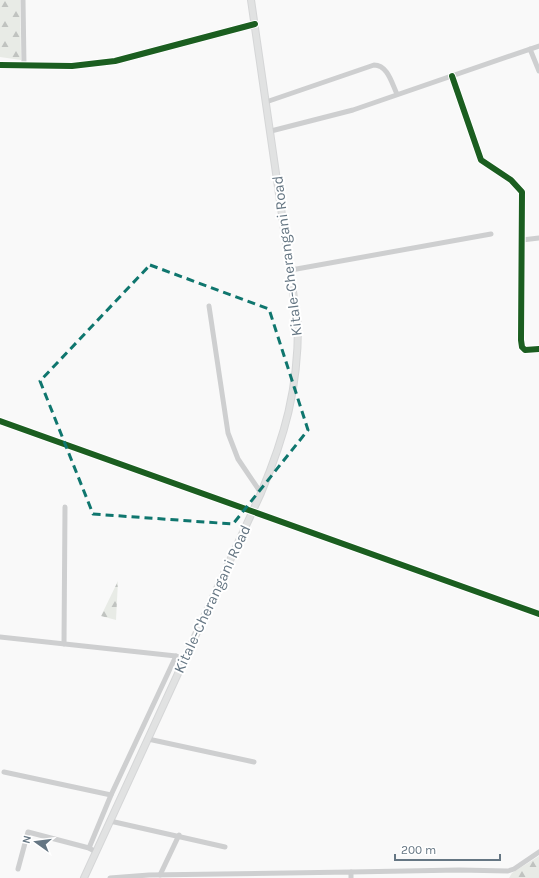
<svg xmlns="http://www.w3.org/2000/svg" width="539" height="878" font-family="Karla,sans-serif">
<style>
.forest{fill:url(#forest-firs)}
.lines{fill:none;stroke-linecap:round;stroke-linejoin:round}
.major-casing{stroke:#d5d6d7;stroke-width:8}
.minor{stroke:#cecfd0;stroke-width:5}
.major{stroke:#e1e2e2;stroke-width:6}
.cycleway-casing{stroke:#fff;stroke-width:8}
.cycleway{stroke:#1b5e20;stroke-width:6}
.marked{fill:none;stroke:#0f766e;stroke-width:3;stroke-dasharray:8 5;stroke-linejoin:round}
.labels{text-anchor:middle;stroke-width:4;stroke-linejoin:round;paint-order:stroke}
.street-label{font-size:15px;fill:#657683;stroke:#fff}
</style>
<defs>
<pattern id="forest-firs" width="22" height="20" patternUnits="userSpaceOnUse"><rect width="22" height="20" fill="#e8ebe6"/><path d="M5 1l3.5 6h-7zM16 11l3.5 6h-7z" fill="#c0c3c0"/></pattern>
</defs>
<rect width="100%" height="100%" fill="#f9f9f9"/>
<g class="forest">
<path d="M 0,0 L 20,0 L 21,60 L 0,57 Z"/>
<path d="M 118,581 L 116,620 L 101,616 Z"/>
<path d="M 539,856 L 539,878 L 509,878 L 512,873 Z"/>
</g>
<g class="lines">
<defs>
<path id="major" d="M 84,878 L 261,493 C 285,436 298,389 298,326 L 251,0"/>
</defs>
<use href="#major" class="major-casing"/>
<g class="minor">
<path d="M 23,0 L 24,65"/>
<path d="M 530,49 L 539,71"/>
<path d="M 0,65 L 72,66 L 115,61 L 255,24"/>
<path d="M 452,76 L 481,160 L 511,180 L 522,192 L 521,340 L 522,347 L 525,350 L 539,349"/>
<path d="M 266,102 L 374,65 C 388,65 392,84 397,94"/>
<path d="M 271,131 L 353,110 L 539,46"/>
<path d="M 522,240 L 539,238"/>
<path d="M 291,270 L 491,234"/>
<path d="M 209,306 L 228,433 L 238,459 L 261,493"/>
<path d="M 0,421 L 539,614"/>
<path d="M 0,637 L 176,656 L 184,660"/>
<path d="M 64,644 L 65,507"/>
<path d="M 148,739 L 254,762"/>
<path d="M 4,772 L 111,795"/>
<path d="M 110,821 L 225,847"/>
<path d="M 89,848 L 111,795 L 176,656"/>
<path d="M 18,869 L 28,832 L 89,848 L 96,852"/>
<path d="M 351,872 L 459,870 L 508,871 L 514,869 L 539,852"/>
<path d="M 160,875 L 179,835"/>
<path d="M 110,878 L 149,875 L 351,872 L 351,878"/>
</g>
<use href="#major" class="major"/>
<defs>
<g id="cycleway">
<path d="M 0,65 L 72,66 L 115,61 L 255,24"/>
<path d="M 452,76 L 481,160 L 511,180 L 522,192 L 521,340 L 522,347 L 525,350 L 539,349"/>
<path d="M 0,421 L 539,614"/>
</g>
</defs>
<use href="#cycleway" class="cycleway-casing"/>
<use href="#cycleway" class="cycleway"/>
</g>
<path class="marked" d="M 150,265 L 269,309 L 308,430 L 233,524 L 93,514 L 40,381 Z"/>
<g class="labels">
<g class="street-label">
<text transform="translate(287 256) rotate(-97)" y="5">Kitale-Cherangani Road</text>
<text transform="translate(212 599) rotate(-65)" y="5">Kitale-Cherangani Road</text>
</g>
</g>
<g transform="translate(36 842) rotate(284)" stroke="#ffffff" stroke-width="3" paint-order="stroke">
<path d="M0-3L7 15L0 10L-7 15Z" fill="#657683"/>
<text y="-6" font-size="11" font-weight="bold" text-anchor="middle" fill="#657683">N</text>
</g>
<path d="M395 854v6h105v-6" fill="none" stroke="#657683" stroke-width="2"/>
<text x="401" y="854" font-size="12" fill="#657683" stroke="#ffffff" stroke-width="3" paint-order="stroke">200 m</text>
</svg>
